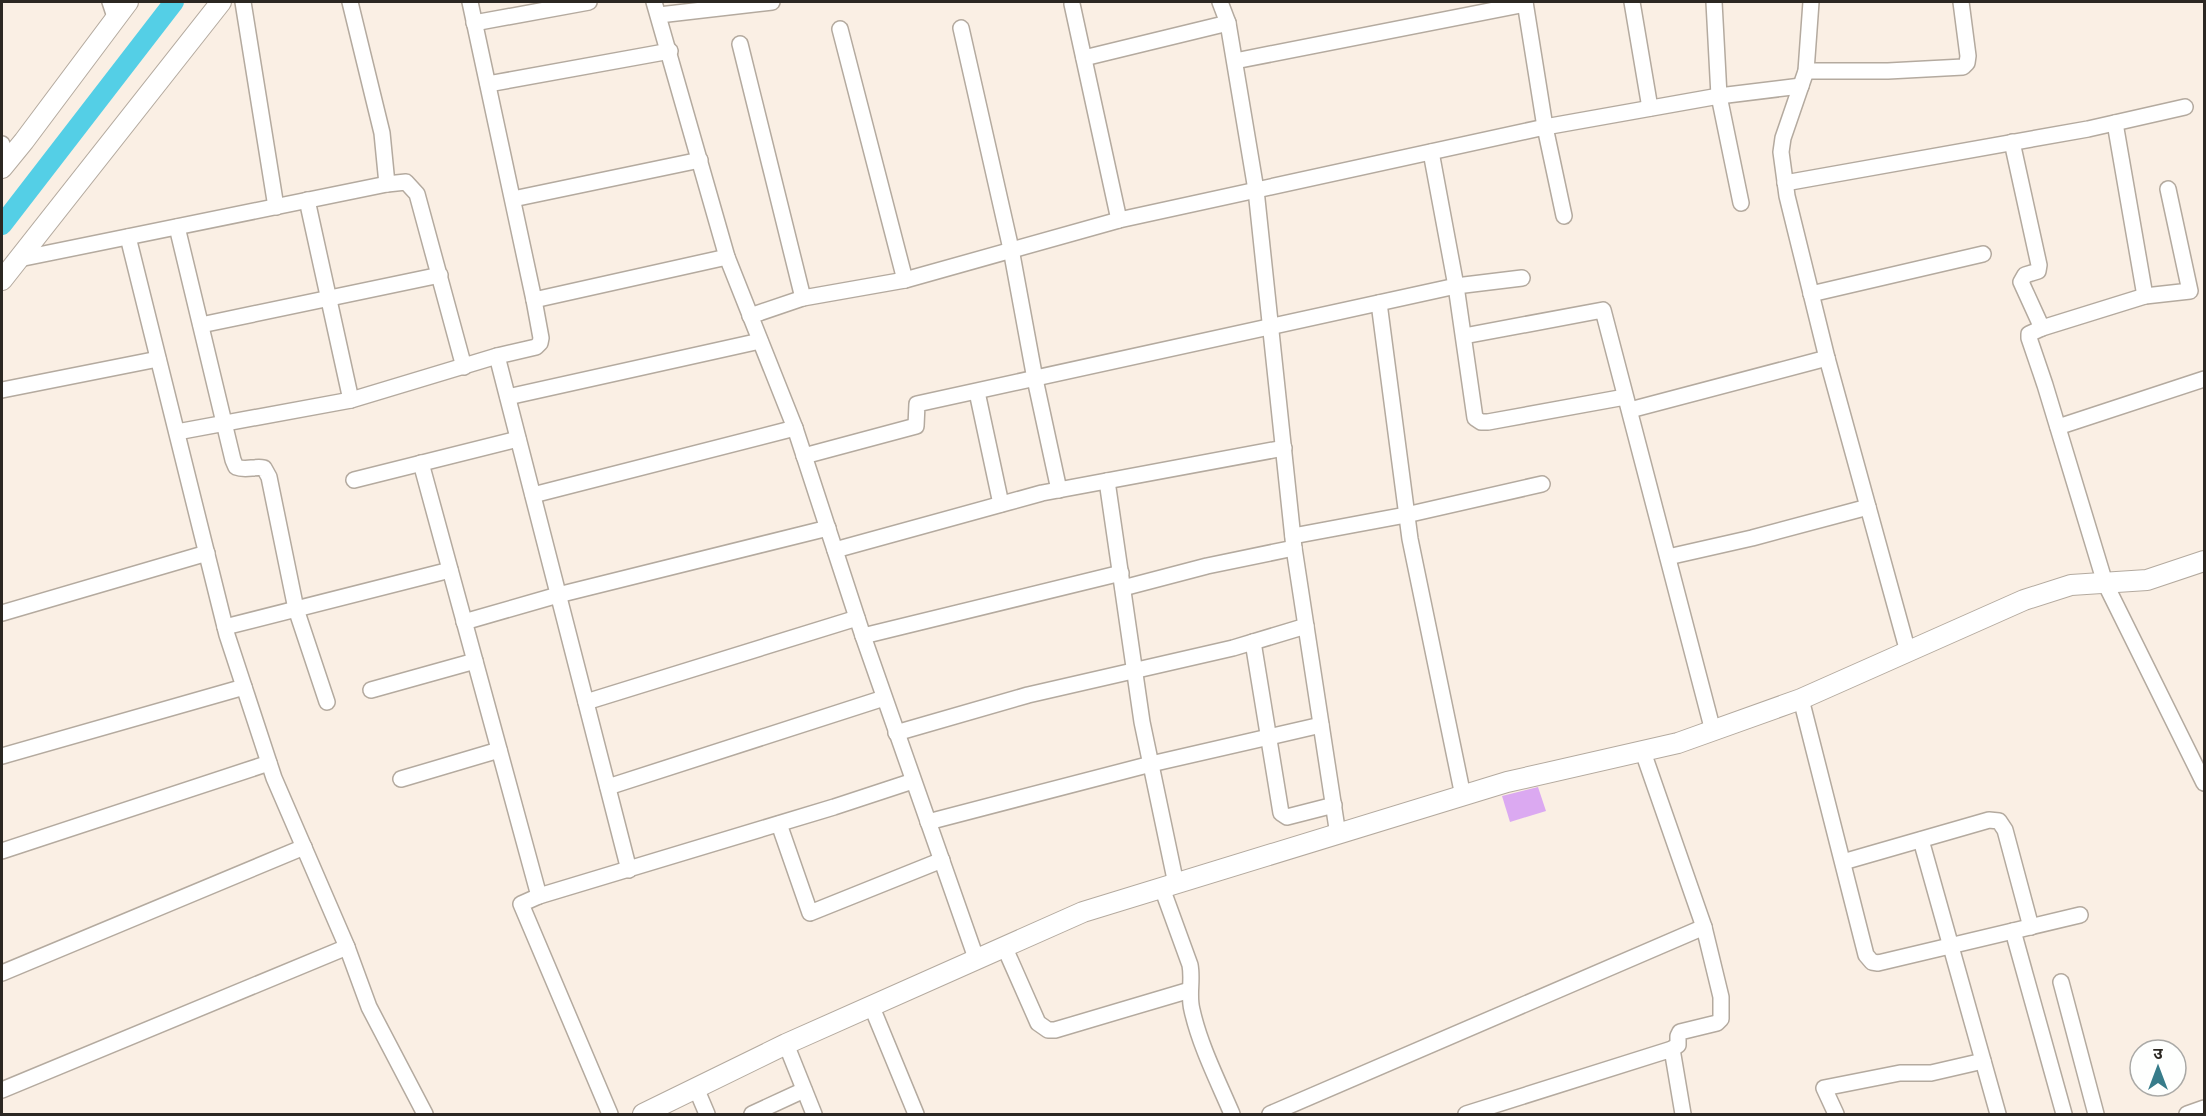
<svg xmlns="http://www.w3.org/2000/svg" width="2206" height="1116" font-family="Raleway,'Noto Sans Devanagari',sans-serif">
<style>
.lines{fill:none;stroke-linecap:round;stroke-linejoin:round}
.canal{stroke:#54cfe6;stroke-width:20}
.building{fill:#dba9f1}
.minor-casing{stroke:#b4aa9f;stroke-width:18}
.tertiary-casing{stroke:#b4aa9f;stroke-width:22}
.minor{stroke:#fff;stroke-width:15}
.tertiary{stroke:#fff;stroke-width:20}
</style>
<rect width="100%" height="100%" fill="#faefe4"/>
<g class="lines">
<path class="canal" d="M 2,225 L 174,2"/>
</g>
<path class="building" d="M 1538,787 L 1546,811 L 1510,822 L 1502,796 Z"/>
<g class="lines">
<defs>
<g id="minor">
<path d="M 110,2 L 115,17"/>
<path d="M 243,2 L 276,207"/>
<path d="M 350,2 L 382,133 L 387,184"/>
<path d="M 470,2 L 534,300 L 727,257"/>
<path d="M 654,2 L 727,257 L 795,428 L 863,636 L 976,958"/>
<path d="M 1220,2 L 1228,23 L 1256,190 L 1294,548 L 1338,835"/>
<path d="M 1525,2 L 1545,127 L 1564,216"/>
<path d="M 1632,2 L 1650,108"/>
<path d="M 1714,2 L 1719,96 L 1741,203"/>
<path d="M 1811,2 L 1806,71 L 1783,138 L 1781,152 L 1787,196 L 1827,358 L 1908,652"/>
<path d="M 1072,4 L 1119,220"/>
<path d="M 659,15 L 772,2"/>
<path d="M 474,23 L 589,2"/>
<path d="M 961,28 L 1011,249 L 1035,379 L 1059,490"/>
<path d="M 840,29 L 905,280"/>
<path d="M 740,44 L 803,298"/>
<path d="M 1084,58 L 1228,23"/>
<path d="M 1235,61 L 1525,4"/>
<path d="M 1806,71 L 1888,71 L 1963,67 L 1967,63 L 1968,56 L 1961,2"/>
<path d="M 488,84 L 670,51"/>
<path d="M 2115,123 L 2145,296"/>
<path d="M 2012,142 L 2039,265 L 2038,271 L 2025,275 L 2021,282 L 2042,328 L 2029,334 L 2029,338 L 2045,385 L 2105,583 L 2204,783"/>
<path d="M 2,144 L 7,161"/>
<path d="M 1431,152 L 1456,286 L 1475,418 L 1481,422 L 1488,422 L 1625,397"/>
<path d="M 1785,183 L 2088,129 L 2185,107"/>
<path d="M 513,199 L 700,160"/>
<path d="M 307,200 L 351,400"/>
<path d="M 177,227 L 233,460 L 236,467 C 246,471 254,466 264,468 L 269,477 L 296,609 L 327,702"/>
<path d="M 128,237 L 227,635 L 274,778 L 347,947 L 369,1007 L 425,1114"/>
<path d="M 19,259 L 387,184 L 406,182 L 417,194 L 464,367"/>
<path d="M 1811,294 L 1983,254"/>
<path d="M 1379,303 L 1410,539 L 1463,796"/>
<path d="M 750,316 L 803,298 L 905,280 L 1119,220 L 1545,127 L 1719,96 L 1801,86"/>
<path d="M 201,325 L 440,275"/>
<path d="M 2042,328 L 2145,296 L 2190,291 L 2168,189"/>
<path d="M 1464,336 L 1603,310 L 1713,731"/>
<path d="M 497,356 L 629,870"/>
<path d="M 2,390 L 158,359"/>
<path d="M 977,392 L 1001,504"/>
<path d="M 508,397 L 760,341"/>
<path d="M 1630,410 L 1827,358"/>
<path d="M 2058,427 L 2204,379"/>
<path d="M 177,432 L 351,400 L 497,356 L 536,347 L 540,343 L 541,338 L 534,300"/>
<path d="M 804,456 L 916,426 L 917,404 L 1456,286 L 1522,278"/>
<path d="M 421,463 L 539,896"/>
<path d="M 354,480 L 518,439"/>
<path d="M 1107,481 L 1142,722 L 1176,884"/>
<path d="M 533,495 L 795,428"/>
<path d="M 1293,536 L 1406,515 L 1542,484"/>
<path d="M 835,550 L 1042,493 L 1284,448"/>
<path d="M 1668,557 L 1752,538 L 1868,507"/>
<path d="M 1123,588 L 1207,566 L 1294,548"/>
<path d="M 2,613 L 207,553"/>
<path d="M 464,622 L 558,595 L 828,528"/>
<path d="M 225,627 L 450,570"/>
<path d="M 863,636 L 1121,573"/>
<path d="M 1253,642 L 1281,813 L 1287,817 L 1334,805"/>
<path d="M 371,690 L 475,661"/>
<path d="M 1801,699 L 1866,955 L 1872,962 L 1878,963 L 2080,915"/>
<path d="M 586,702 L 857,618"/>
<path d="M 896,733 L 1028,695 L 1233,648 L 1306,626"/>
<path d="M 1643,752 L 1704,927 L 1721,997 L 1721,1019 L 1717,1023 L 1680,1032 L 1678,1036 L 1678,1045 L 1672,1049"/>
<path d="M 2,756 L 244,687"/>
<path d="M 401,779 L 499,750"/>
<path d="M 608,787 L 884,698"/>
<path d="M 928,822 L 1151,764 L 1321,725"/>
<path d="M 779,824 L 810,913 L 942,860"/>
<path d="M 1921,840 L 1998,1114"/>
<path d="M 2,851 L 269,763"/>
<path d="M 1843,862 L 1989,820 L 1999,821 L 2005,830 L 2031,927"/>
<path d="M 1162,888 L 1190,965 C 1193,980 1188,995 1192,1010 C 1200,1046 1218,1081 1232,1114"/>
<path d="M 2013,931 L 2064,1114"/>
<path d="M 1004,946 L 1038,1023 L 1048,1030 L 1055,1030 L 1190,990"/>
<path d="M 2,973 L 304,847"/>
<path d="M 2061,982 L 2096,1114"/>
<path d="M 871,1005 L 916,1114"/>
<path d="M 786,1044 L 814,1114"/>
<path d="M 696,1088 L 707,1114"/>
<path d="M 2,1090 L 347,947"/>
<path d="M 610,1114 L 521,904 L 539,896 L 834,807 L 913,781"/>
<path d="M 752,1114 L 804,1090"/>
<path d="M 1270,1114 L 1704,927"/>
<path d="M 1466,1114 L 1672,1049 L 1683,1114"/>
<path d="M 1836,1114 L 1824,1088 L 1900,1073 L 1931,1073 L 1983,1061"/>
<path d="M 2187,1114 L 2204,1108"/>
</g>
<g id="tertiary">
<path d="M 2,168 L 24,141 L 128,2"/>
<path d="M 2,280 L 221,2"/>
<path d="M 643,1114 L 786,1044 L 1083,912 L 1507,782 L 1678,743 L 1801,699 L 2024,600 L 2071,585 L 2147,580 L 2204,561"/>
</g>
</defs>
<use href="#minor" class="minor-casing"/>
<use href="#tertiary" class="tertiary-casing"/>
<use href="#minor" class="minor"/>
<use href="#tertiary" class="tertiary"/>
</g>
<rect width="2206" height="1116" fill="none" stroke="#2b2722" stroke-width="6"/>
<g transform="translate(2158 1068)"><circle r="28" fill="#fefffe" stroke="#aaa9a6" stroke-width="1.5"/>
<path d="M0-4.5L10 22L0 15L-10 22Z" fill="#377c8a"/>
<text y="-9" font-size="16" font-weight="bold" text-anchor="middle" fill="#2b2722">उ</text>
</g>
</svg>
